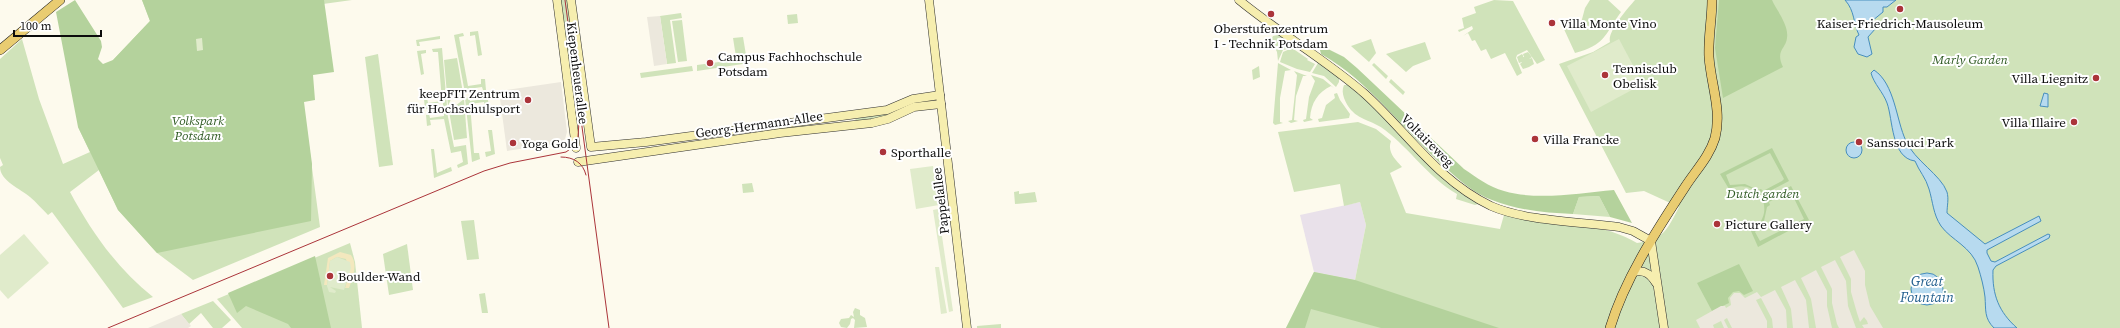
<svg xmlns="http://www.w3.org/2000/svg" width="2120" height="328" font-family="'Source Serif 4',serif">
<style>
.industrial{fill:#e9e1ea}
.green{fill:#d0e3ba}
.forest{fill:#b4d29c;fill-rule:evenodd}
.sand{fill:#f3e8be}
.pitch{fill:#e0ebcb}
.plaza{fill:#ece8dd}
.water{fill:#b7daef;stroke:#478ebd}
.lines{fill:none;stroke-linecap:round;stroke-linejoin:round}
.secondary-casing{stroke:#2e2e2e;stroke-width:9}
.primary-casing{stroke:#1d1d1d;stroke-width:10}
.secondary{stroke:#f6eeaf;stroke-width:8}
.primary{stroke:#e9cc71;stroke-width:9}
.tram{stroke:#ab343a;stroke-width:1}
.poi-dot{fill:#ab343a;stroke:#fff;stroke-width:1.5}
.labels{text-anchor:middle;stroke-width:4;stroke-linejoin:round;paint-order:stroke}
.poi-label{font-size:13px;fill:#0c0c0c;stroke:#fff;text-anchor:start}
.park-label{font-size:13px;font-style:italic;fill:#305b24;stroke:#fff}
.street-label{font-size:13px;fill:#0c0c0c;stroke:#fff}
.water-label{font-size:14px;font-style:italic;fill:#24608f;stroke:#fff}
</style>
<rect width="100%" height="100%" fill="#fdfaed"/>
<path class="industrial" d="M 1360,202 L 1366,225 L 1355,280 L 1314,272 L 1300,215 Z"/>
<g class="green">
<path d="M 142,0 L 352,0 L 323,4 L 312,74 L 303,101 L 320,227 L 193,280 L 157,253 L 118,210 L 99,170 L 70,192 C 92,233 117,268 153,297 L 123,308 L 52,212 L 48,215 C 42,209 36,202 30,197 C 21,189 0,181 0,167 L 3,165 L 0,158 L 0,59 L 22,39 L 39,99 L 63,164 L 90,152 L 78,127 L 80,107 L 113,60 L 150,21 Z"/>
<path d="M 559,0 L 569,0 L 579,70 L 576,71 L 571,43 L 568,44 L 572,71 L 569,72 Z"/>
<path d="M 1494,0 L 1513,1 L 1545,60 L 1537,64 L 1527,50 L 1517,55 L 1516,58 L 1522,73 L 1517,76 L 1505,53 L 1491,59 L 1486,49 L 1481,51 L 1475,40 L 1472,41 L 1468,33 L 1463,36 L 1473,29 L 1472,26 L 1459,32 L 1458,30 L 1464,28 L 1462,18 L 1476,13 L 1474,7 Z"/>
<path d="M 1590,0 L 1608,0 L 1621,12 C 1604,36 1605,45 1575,53 L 1563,27 L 1569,24 L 1572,26 L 1579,21 L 1581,23 L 1585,8 Z"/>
<path d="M 1635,0 L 2120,0 L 2120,328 L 1286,328 L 1314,272 L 1355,280 L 1366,225 L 1360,202 L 1344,206 L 1340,184 L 1294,192 L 1278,132 L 1358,122 L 1376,129 L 1391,141 C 1387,152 1395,159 1402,167 L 1390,173 L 1406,213 L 1500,229 L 1504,215 C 1546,221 1601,221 1637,243 C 1664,239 1667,230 1679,207 L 1644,191 L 1626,193 L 1559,64 L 1593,52 L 1610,42 C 1607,32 1628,8 1635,0 Z"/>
<path d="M 681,13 L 682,18 L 670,20 L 676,63 L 667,64 L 660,16 Z"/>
<path d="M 797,14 L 798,23 L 788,24 L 787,15 Z"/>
<path d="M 682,20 L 687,61 L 678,62 L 672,21 Z"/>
<path d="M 478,31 L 482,55 L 478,56 L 475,35 L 470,36 L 470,32 Z"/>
<path d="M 463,33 L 464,36 L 459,37 L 468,86 L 481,84 L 481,79 L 485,79 L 486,90 L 483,90 L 482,87 L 468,89 L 468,92 L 465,93 L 454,35 Z"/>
<path d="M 1278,35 L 1295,47 L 1283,50 L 1278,61 L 1277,52 L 1271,40 L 1273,36 Z"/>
<path d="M 440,36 L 440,39 L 419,42 L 420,46 L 417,46 L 416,40 Z"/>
<path d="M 743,37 L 746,55 L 736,57 L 733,38 Z"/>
<path d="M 1371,39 L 1376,53 L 1369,62 L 1351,46 Z"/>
<path d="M 1425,42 L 1431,59 L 1413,66 L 1406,72 L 1386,54 Z"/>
<path d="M 442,48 L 447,106 L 443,107 L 443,103 L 441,103 L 428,105 L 428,109 L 425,109 L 424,99 L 427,98 L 428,103 L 442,101 L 438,52 L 433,52 L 432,49 Z"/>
<path d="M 1292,48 L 1308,59 L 1307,60 L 1315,64 L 1310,72 L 1297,69 L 1280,62 L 1283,52 Z"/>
<path d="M 426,50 L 426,53 L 421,54 L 424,74 L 421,75 L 417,51 Z"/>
<path d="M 1528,52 L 1532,57 L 1529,59 L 1532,58 L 1534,64 L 1529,67 L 1527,63 L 1529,67 L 1523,69 L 1520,64 L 1522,62 L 1519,63 L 1517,57 L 1522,54 L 1524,57 L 1523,54 Z"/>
<path d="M 378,54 L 393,165 L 379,167 L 365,57 Z"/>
<path d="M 457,58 L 463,93 L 452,97 L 448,106 L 444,60 Z"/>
<path d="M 749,58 L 749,63 L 697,71 L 697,65 Z"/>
<path d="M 1278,63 L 1291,70 L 1285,71 L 1280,98 L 1280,122 L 1283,123 L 1275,125 L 1273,123 Z"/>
<path d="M 1318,63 L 1339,78 L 1339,82 L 1336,87 L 1324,76 L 1312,73 Z"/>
<path d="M 1374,63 L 1388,76 L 1386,79 L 1372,65 Z"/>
<path d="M 692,66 L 693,71 L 641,78 L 640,73 Z"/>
<path d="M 1259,66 L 1260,77 L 1253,80 L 1252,70 Z"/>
<path d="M 1294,71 L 1307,76 L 1303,76 L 1296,96 L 1294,120 L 1298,121 L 1291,123 L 1288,121 L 1292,120 L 1297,75 Z"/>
<path d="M 1311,75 L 1323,79 L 1334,88 L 1331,86 C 1318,92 1311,103 1310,118 L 1313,120 L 1304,122 L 1303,120 L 1306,119 L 1309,97 L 1315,81 Z"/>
<path d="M 1391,79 L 1405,92 L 1403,95 L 1389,82 Z"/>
<path d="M 1344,85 L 1349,85 L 1362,96 L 1479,202 L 1478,204 L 1475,205 L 1456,199 L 1457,194 C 1428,177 1410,149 1385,130 C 1374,121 1361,121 1351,110 C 1346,104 1340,93 1344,85 Z"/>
<path d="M 1337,93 L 1340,100 L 1350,114 L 1349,118 L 1319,122 L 1318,119 L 1322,118 L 1326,105 L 1335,98 L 1334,94 Z"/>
<path d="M 484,95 L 487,95 L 489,106 L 485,107 L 484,102 L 470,104 L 474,153 L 479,153 L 480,159 L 472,162 L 465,98 L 469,97 L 470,101 L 484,99 Z"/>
<path d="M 464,99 L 467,138 L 454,140 L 449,111 Z"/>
<path d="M 913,102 L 913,105 L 887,117 L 857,121 L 855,119 Z"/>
<path d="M 444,112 L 447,112 L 454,147 L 466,145 L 468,164 L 458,168 L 457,165 L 463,162 L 461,151 L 451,153 L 444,119 L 430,120 L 431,125 L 427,126 L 426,115 L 429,114 L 430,118 L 444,116 Z"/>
<path d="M 488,130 L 492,130 L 495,154 L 486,157 L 485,152 L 491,151 Z"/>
<path d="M 431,149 L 434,149 L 437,173 L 451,167 L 452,171 L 434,178 Z"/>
<path d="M 752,183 L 754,192 L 743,193 L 742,184 Z"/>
<path d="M 1019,191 L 1019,194 L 1035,192 L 1037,202 L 1015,204 L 1014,192 Z"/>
<path d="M 1599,196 L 1610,217 L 1573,214 L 1579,197 Z"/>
<path d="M 474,220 L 479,259 L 467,260 L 461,221 Z"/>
<path d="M 350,243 L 355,262 L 362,328 L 242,328 L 217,299 Z"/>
<path d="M 407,244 L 413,290 L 389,295 L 383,254 Z"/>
<path d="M 485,293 L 488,313 L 482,313 L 479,294 Z"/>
<path d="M 213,301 L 231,320 L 222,328 L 213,328 L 201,313 L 189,324 L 181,314 Z"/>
<path d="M 855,308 L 860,310 L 860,315 L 865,318 L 867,327 L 854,328 L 855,320 L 853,318 L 851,319 L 850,324 L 847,328 L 841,327 L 839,323 L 841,319 L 849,318 L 851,315 L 854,317 L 853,312 Z"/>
<path d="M 1001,324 L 1001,328 L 977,328 L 977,326 Z"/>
</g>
<g class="forest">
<path d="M 75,0 L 101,41 L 102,47 L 98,59 L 103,64 L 113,60 L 150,21 L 142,0 L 324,0 L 334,72 L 313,75 L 315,100 L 304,102 L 312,164 L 311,221 L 157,253 L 118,210 L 78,127 L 56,12 Z"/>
<path d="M 1719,0 L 1772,0 C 1777,11 1789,25 1787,38 C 1786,49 1775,50 1783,67 L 1723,98 L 1715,48 Z"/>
<path d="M 1328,49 L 1344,57 L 1357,68 L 1464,169 C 1476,177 1489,187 1504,191 C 1538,201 1579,193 1614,190 L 1632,223 L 1610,217 L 1599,196 L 1579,197 L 1573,214 C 1546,213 1517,210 1492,200 C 1475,194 1460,181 1447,169 C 1404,132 1371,82 1321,54 L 1320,50 Z"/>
<path d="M 1772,148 L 1789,181 L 1760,196 C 1752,186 1741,184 1729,189 L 1720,174 ZM 1770,153 L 1784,179 L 1782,181 L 1763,191 L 1761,189 L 1758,190 L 1745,184 L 1730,185 L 1726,175 Z"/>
<path d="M 1791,186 L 1809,220 L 1758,247 L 1751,231 C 1762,224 1767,213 1763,201 ZM 1788,192 L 1791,192 L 1804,219 L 1760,241 L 1755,232 L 1764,221 L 1767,207 L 1770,205 L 1769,202 Z"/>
<path d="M 315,256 L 331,328 L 291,328 L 288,324 L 246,306 L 237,313 L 228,293 Z"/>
<path d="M 1739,264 L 1753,291 L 1744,295 L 1739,291 L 1733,292 L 1728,298 L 1729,303 L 1712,311 L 1697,283 Z"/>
<path d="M 1314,272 L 1355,280 L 1499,328 L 1381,328 L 1311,309 L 1305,328 L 1286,328 Z"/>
</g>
<path class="sand" d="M 340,252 L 351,255 C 358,265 353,277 349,288 L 345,288 L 349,275 L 346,259 L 337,257 L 330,261 L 327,285 L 324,285 L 328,258 Z"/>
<g class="pitch">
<path d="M 202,38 L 203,50 L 197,51 L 196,39 Z"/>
<path d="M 1619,39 L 1643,84 L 1591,112 L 1567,66 Z"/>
<path d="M 933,166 L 939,205 L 916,209 L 910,169 Z"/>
<path d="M 938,209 L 953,311 L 949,312 L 933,210 Z"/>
<path d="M 24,234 L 49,263 L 8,299 L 0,290 L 0,255 Z"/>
<path d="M 337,257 L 350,262 L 351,268 L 344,290 L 330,287 L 336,291 L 335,293 L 329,292 L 327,286 L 330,261 Z"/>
<path d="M 935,267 L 939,267 L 947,313 L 941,314 Z"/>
</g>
<g class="plaza">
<path d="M 660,16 L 667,64 L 654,66 L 647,17 Z"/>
<path d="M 561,82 L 567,132 L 565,139 L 559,143 L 507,151 L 499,91 Z"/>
<path d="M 1854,250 L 1865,271 L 1865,285 L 1870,306 L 1883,328 L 1864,328 L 1862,325 L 1868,324 L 1867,321 L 1864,317 L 1860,322 L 1857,313 L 1851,292 L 1851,279 L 1840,257 Z"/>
<path d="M 1835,260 L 1846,281 L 1848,306 L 1856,328 L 1839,328 L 1837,324 L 1832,303 L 1832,289 L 1821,267 Z"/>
<path d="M 1816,270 L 1827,291 L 1827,306 L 1832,328 L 1816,328 L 1811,299 L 1801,278 Z"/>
<path d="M 1795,280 L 1806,300 L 1809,328 L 1793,328 L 1791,309 L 1781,287 Z"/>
<path d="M 1775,290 L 1786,310 L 1787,328 L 1773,328 L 1772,319 L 1761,298 L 1756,300 L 1767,321 L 1767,328 L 1732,328 L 1727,318 L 1724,320 L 1728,328 L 1724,328 L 1721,321 L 1713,325 L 1714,328 L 1700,328 L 1696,320 L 1721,306 L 1725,306 L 1726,308 L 1731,305 L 1730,298 L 1734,293 L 1740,293 L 1745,298 L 1757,292 L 1761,297 Z"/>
<path d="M 181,314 L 191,326 L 188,328 L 148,328 Z"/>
</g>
<g class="water">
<path d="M 1845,0 L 1896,0 L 1887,7 L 1883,7 L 1883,12 L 1872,21 L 1876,28 L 1868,37 L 1872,54 L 1867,57 L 1858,54 L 1854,47 L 1856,37 L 1859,35 C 1853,23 1855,11 1845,0 Z"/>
<path d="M 1874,70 C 1895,84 1896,120 1906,141 C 1914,160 1941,175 1947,192 C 1949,199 1947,206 1947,213 L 1985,244 L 2039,216 L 2041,221 L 1987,250 L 1987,253 L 1991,261 L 1995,262 L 2048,234 L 2050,235 L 2049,238 L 1996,266 L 1993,270 C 1992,295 1999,312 2017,328 L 1994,328 C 1984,318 1986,310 1985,297 C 1984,288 1981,276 1978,267 C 1972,247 1951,240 1941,226 C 1933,214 1933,202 1929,189 C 1926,178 1919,171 1915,161 C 1891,158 1893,119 1887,103 C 1883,92 1874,84 1871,73 Z"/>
<path d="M 2044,93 L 2048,94 L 2048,107 L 2040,106 Z"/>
<circle cx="1854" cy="150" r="8"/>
<circle cx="1927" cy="289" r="16"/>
</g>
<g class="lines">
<defs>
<g id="secondary">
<path d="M 557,0 L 576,148"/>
<path d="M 571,0 L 591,147 L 646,142 L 887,110 L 913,99 L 940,95"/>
<path d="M 929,0 L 967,328"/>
<path d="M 1239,0 C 1279,33 1326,60 1365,94 C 1408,133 1437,180 1491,206 C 1525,221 1581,222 1619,227 L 1633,231 L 1651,241 L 1664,328"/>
<path d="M 578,162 L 780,133 L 872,123 L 888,119 L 914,107 L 941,104"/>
<path d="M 1634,272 C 1645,269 1651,275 1656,283"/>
</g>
<g id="primary">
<path d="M 0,50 L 60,0"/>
<path d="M 1610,328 C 1625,278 1657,230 1685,187 C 1696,170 1709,157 1715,138 C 1722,110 1711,85 1709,57 C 1708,38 1712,19 1712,0"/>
</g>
</defs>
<use href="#secondary" class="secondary-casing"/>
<use href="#primary" class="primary-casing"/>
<use href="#secondary" class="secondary"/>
<use href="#primary" class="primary"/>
<g class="tram">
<path d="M 565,0 L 609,328"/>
<path d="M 561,157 C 574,157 583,163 586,175"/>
<path d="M 108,328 L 484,171 L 510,163 L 566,152 L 573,147 L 578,137 L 579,122"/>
</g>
</g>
<g class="poi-dot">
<circle cx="1900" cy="9" r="4"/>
<circle cx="1271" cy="14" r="4"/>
<circle cx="1552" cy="23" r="4"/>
<circle cx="710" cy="63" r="4"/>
<circle cx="1605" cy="75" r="4"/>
<circle cx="2096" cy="78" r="4"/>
<circle cx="528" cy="100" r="4"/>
<circle cx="2074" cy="122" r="4"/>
<circle cx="1535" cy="139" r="4"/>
<circle cx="1859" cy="142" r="4"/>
<circle cx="513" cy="143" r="4"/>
<circle cx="883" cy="152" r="4"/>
<circle cx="1717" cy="224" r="4"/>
<circle cx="330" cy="276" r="4"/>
</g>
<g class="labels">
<g class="poi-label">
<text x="1560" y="28">Villa Monte Vino</text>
<text x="1900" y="28" text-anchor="middle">Kaiser-Friedrich-Mausoleum</text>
<text x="1271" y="33" text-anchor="middle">Oberstufenzentrum<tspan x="1271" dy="15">I - Technik Potsdam</tspan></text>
<text x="718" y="61">Campus Fachhochschule<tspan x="718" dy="15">Potsdam</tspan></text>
<text x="1613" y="73">Tennisclub<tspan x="1613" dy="15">Obelisk</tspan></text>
<text x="2088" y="83" text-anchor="end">Villa Liegnitz</text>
<text x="520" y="98" text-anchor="end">keepFIT Zentrum<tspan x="520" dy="15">für Hochschulsport</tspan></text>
<text x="2066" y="127" text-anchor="end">Villa Illaire</text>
<text x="1543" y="144">Villa Francke</text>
<text x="1867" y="147">Sanssouci Park</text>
<text x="521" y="148">Yoga Gold</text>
<text x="891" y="157">Sporthalle</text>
<text x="1725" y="229">Picture Gallery</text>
<text x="338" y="281">Boulder-Wand</text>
</g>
<g class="park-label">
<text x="1970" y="64">Marly Garden</text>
<text x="198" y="125">Volkspark<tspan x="198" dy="15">Potsdam</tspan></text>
<text x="1763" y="198">Dutch garden</text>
</g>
<g class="street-label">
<text transform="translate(578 73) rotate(83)" y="5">Kiepenheuerallee</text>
<text transform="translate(759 124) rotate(-8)" y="5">Georg-Hermann-Allee</text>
<text transform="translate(1428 140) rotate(45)" y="5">Voltaireweg</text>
<text transform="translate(940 201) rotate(-97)" y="5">Pappelallee</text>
</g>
<g class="water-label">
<text x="1927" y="286">Great<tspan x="1927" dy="16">Fountain</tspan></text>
</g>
</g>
<path d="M14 30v6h87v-6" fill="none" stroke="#0c0c0c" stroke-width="2"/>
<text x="20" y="30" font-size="12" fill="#0c0c0c" stroke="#ffffff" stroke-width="3" paint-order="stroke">100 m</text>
</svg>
